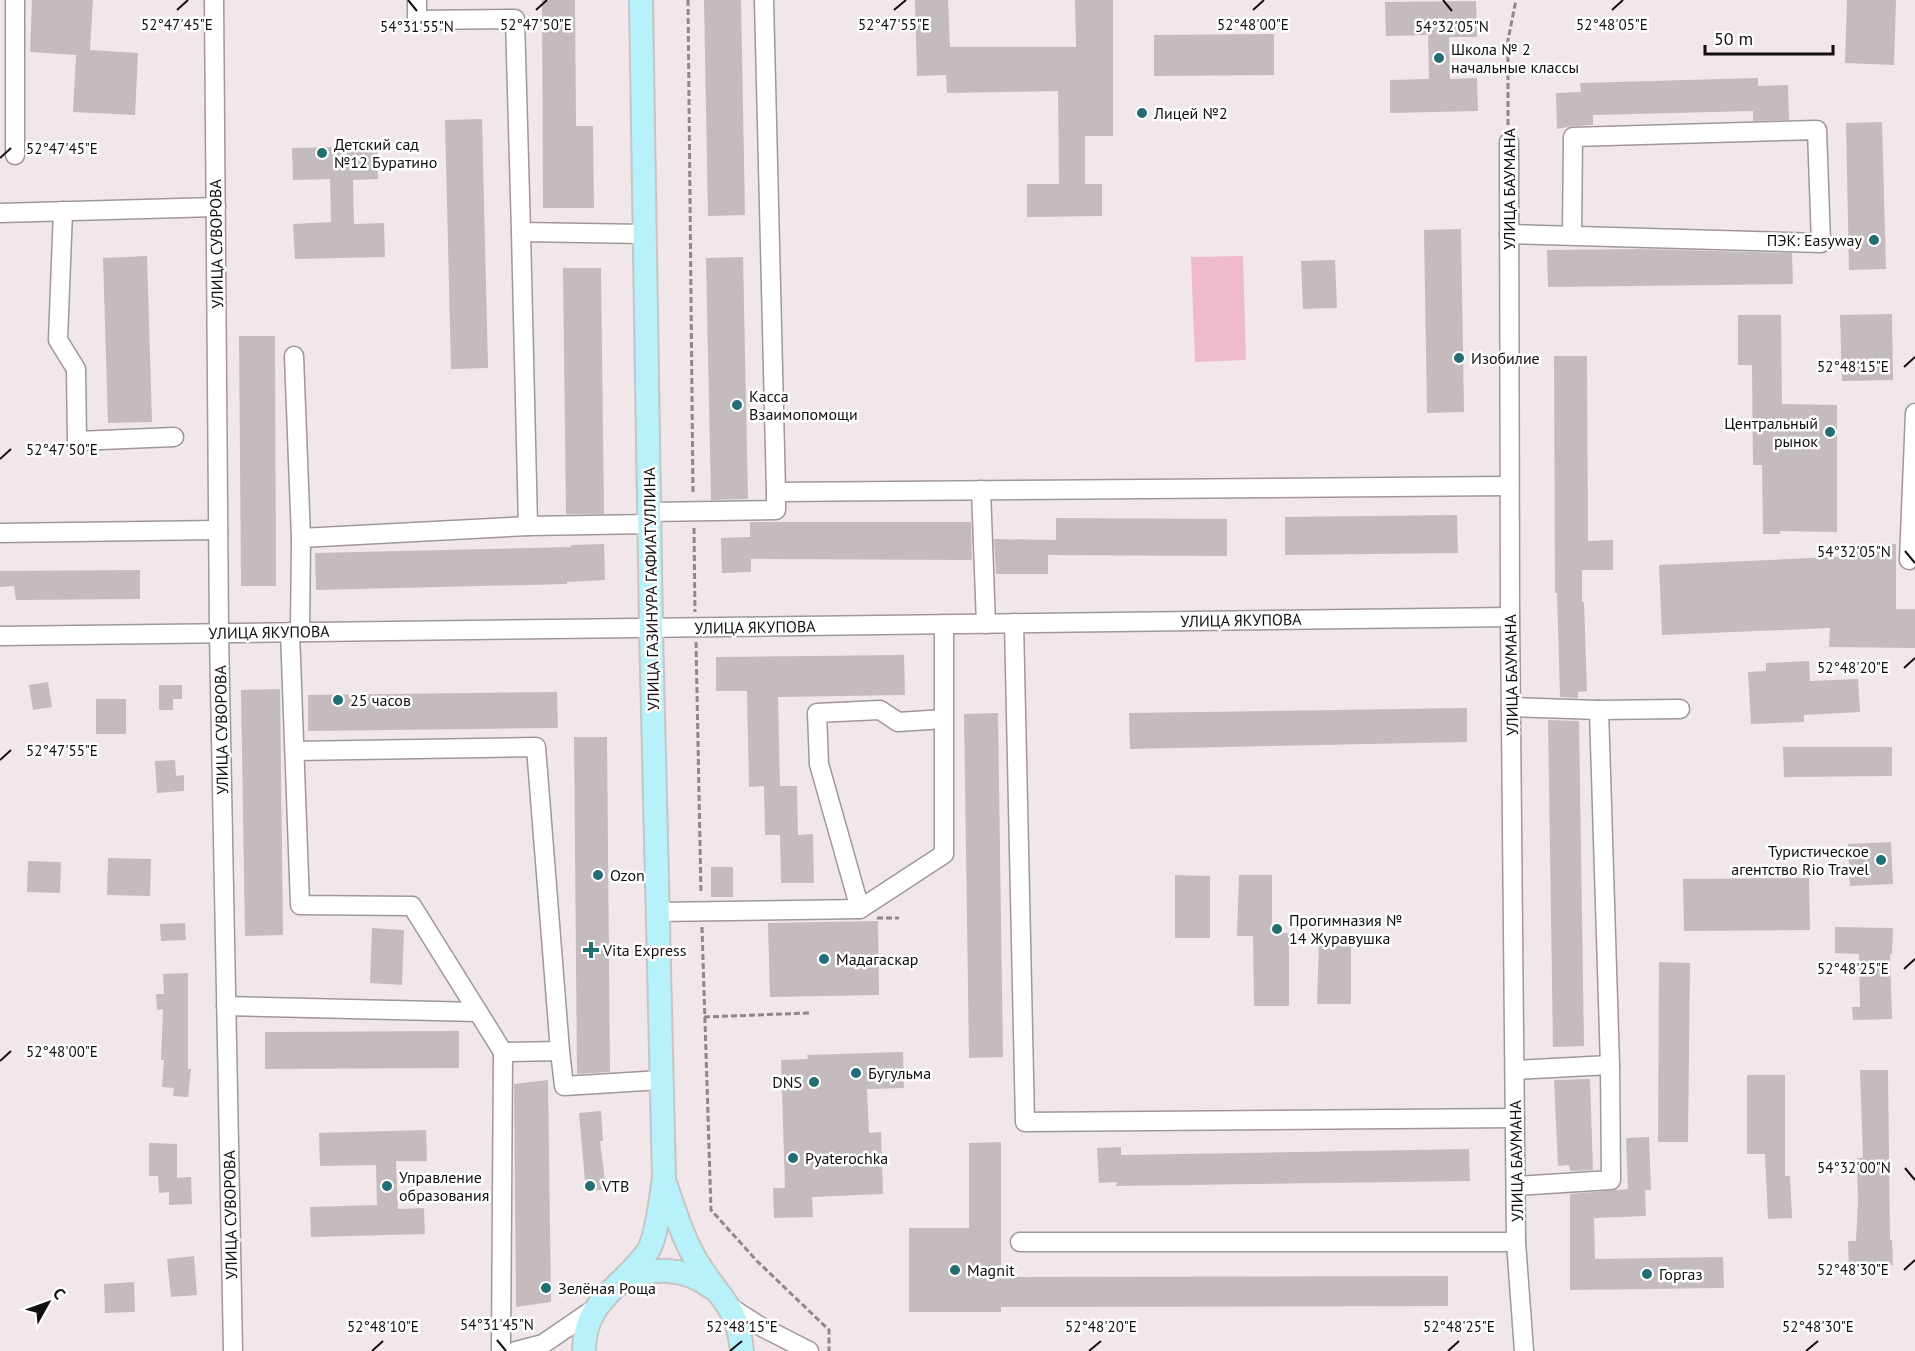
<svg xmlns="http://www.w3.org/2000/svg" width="1915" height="1351" font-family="'PT Sans',sans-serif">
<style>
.green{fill:#efbbca}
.building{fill:#c4bbbe}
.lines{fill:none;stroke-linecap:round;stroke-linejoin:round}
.minor-casing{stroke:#a09799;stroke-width:21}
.major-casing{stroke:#c6c5c5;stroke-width:26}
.path{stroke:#8f888a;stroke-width:3;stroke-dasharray:6 3;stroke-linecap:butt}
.minor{stroke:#fff;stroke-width:18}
.major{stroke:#b7f2fa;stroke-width:22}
.ticks{fill:none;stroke:#110e0f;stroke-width:2}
.poi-dot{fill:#236d76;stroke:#fff;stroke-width:2}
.labels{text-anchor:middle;stroke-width:5;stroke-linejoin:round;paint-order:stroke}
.poi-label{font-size:16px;fill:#110e0f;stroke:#fff;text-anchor:start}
.street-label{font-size:16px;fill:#110e0f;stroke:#fff}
.ticks-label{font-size:15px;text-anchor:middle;fill:#110e0f;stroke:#fff;stroke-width:5;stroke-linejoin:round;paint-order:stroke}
</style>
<rect width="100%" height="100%" fill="#f1e7ea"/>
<path class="green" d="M 1243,256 L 1246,360 L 1195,362 L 1191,257 Z"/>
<g class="building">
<path d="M 32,0 L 93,0 L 90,50 L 138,53 L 135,115 L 73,112 L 76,55 L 30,52 Z"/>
<path d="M 542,0 L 575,0 L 576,126 L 593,126 L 594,208 L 543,208 Z"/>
<path d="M 704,0 L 741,0 L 745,215 L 708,216 Z"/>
<path d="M 915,0 L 948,0 L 950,47 L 1076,47 L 1075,0 L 1113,0 L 1113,136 L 1085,136 L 1085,184 L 1102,184 L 1102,216 L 1027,217 L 1027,184 L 1059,184 L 1058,91 L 947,93 L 946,75 L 917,76 Z"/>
<path d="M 1847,0 L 1896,0 L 1894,65 L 1845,63 Z"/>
<path d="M 1476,1 L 1477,37 L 1449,37 L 1450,79 L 1477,78 L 1478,111 L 1390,113 L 1390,80 L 1429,79 L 1428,35 L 1386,36 L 1385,2 Z"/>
<path d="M 1274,34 L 1274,75 L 1154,76 L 1154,35 Z"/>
<path d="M 1758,78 L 1758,86 L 1788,85 L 1789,120 L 1753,121 L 1753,111 L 1593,115 L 1593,125 L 1573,126 L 1557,129 L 1556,93 L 1581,92 L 1580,83 Z"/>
<path d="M 482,119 L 488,368 L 451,369 L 445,120 Z"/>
<path d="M 1882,122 L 1886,269 L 1849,270 L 1846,123 Z"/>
<path d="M 377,146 L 378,179 L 353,180 L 354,224 L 384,223 L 385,257 L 295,259 L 293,224 L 331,222 L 330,179 L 293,180 L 292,148 Z"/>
<path d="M 1461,229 L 1464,412 L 1427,413 L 1424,230 Z"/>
<path d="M 1642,249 L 1792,253 L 1793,284 L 1548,287 L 1547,250 Z"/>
<path d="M 147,256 L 152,422 L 108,423 L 103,258 Z"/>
<path d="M 743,257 L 748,499 L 711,500 L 706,258 Z"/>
<path d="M 1335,260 L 1337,308 L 1303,309 L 1301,261 Z"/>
<path d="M 563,268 L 601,268 L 604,514 L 566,514 Z"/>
<path d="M 1892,314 L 1893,380 L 1842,381 L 1840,315 Z"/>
<path d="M 1738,315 L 1781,315 L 1782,404 L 1837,405 L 1837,532 L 1780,531 L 1780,534 L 1763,534 L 1762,465 L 1753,465 L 1752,365 L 1738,365 Z"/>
<path d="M 239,336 L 275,336 L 276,586 L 241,586 Z"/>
<path d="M 1554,356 L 1587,356 L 1588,541 L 1613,540 L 1613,570 L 1582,570 L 1582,602 L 1584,602 L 1587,691 L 1578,692 L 1578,698 L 1560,697 L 1557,593 L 1555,593 Z"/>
<path d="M 1457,515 L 1458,553 L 1285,555 L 1285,517 Z"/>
<path d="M 1056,518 L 1227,519 L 1227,556 L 1048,555 L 1048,574 L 996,574 L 994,539 L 1056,540 Z"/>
<path d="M 750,522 L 971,522 L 972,560 L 751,559 L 751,572 L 722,573 L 721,538 L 750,537 Z"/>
<path d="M 604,544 L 605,580 L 567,582 L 567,584 L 316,590 L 315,553 L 571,547 L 571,545 Z"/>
<path d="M 1896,544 L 1896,609 L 1915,609 L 1915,648 L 1829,647 L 1830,628 L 1662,635 L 1659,565 L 1854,556 L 1853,545 Z"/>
<path d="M 140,570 L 140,599 L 16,600 L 14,586 L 0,587 L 0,571 Z"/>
<path d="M 904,655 L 905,695 L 778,697 L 780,786 L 797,786 L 798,835 L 813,834 L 814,883 L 781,883 L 780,835 L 765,835 L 764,786 L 749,787 L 747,691 L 716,691 L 716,657 Z"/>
<path d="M 1809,661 L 1810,681 L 1858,679 L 1860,712 L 1804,715 L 1804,722 L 1751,724 L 1748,672 L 1766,671 L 1766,663 Z"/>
<path d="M 48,682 L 52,707 L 33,710 L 29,685 Z"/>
<path d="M 159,685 L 182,685 L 182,699 L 173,699 L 173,710 L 159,710 Z"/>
<path d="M 280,689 L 283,935 L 245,936 L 241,690 Z"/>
<path d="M 557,692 L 558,728 L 308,731 L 308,695 Z"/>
<rect x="96" y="699" width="30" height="35"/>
<path d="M 1467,708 L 1467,742 L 1130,749 L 1129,713 Z"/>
<path d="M 998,713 L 1003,1057 L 969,1058 L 964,714 Z"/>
<path d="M 1548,720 L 1579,721 L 1584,1046 L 1553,1047 Z"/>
<path d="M 574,737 L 607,737 L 610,1072 L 577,1074 Z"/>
<path d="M 1783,747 L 1892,747 L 1892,776 L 1784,777 Z"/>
<path d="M 175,760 L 176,776 L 184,775 L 184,791 L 157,793 L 155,761 Z"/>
<path d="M 1891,842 L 1893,884 L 1850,886 L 1848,844 Z"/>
<path d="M 108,858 L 151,859 L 150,896 L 107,895 Z"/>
<path d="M 28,861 L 61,862 L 60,893 L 27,892 Z"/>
<rect x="711" y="867" width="22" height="30"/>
<path d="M 1175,875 L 1210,876 L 1210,938 L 1175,938 Z"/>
<path d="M 1239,875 L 1272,875 L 1272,933 L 1289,933 L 1289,1006 L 1254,1006 L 1253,936 L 1237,936 Z"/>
<path d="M 1809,878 L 1810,930 L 1684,931 L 1683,879 Z"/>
<path d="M 878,921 L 879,995 L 770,997 L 768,923 Z"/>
<path d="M 185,923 L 186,940 L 161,941 L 160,924 Z"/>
<path d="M 1835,927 L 1893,928 L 1892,954 L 1890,954 L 1892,1019 L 1853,1020 L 1852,1007 L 1860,1007 L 1859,954 L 1835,953 Z"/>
<path d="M 372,928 L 404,930 L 402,985 L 370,983 Z"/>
<path d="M 1319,942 L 1351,942 L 1351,1004 L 1317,1004 Z"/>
<path d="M 1659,962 L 1690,963 L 1688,1142 L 1658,1142 Z"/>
<path d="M 188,973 L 188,1069 L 191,1069 L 188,1097 L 173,1096 L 174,1088 L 162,1087 L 164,1060 L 161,1060 L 163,1009 L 157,1010 L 156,994 L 164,994 L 163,974 Z"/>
<path d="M 459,1031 L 459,1068 L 265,1069 L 265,1032 Z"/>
<path d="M 903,1052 L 904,1088 L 867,1089 L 869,1133 L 881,1132 L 883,1194 L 812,1197 L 813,1217 L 774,1218 L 773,1188 L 785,1188 L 781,1060 L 808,1059 L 807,1055 Z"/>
<path d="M 1860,1070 L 1888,1070 L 1890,1240 L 1892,1240 L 1893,1265 L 1849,1266 L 1848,1241 L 1856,1241 L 1858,1203 L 1857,1158 L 1863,1158 Z"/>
<path d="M 1747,1075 L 1785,1075 L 1785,1176 L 1790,1176 L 1792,1218 L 1768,1219 L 1765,1154 L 1747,1154 Z"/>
<path d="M 1590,1079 L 1593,1170 L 1570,1171 L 1569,1165 L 1558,1166 L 1554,1080 Z"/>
<path d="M 548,1080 L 551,1302 L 516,1307 L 514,1084 Z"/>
<path d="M 601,1111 L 603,1141 L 600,1141 L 606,1189 L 586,1192 L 579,1113 Z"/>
<path d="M 426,1130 L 427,1161 L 396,1161 L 398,1209 L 424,1208 L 425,1234 L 311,1237 L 310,1207 L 377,1205 L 376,1165 L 320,1166 L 319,1133 Z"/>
<path d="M 1649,1137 L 1651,1190 L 1645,1190 L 1646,1216 L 1594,1218 L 1595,1259 L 1723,1257 L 1724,1288 L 1570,1290 L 1570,1194 L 1628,1189 L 1626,1138 Z"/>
<path d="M 1001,1142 L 1001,1277 L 1448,1276 L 1448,1306 L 1001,1307 L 1001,1312 L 909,1312 L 909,1228 L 969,1228 L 969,1143 Z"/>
<path d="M 149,1143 L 177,1144 L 177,1178 L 191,1177 L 192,1204 L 169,1205 L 169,1192 L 159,1193 L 158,1176 L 149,1176 Z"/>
<path d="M 1121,1147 L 1121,1155 L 1469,1149 L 1470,1181 L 1116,1186 L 1117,1182 L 1099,1183 L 1097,1148 Z"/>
<path d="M 194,1256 L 197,1295 L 171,1297 L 167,1259 Z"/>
<path d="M 134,1282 L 135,1312 L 105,1313 L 104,1284 Z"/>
</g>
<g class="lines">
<defs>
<g id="minor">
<path d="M 15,0 L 15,155"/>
<path d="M 214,0 L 219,633 L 233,1351"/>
<path d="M 417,0 L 417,20 L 515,19 L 521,232 L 645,234"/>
<path d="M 764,0 L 776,492 L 1509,486"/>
<path d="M 1509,142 L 1510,617 L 1516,1242 L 1524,1351"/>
<path d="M 63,211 L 58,340 L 76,369 L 77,441 L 174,437"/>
<path d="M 0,213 L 216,207"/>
<path d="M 521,232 L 528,526 L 650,524"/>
<path d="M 1509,234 L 1821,243 L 1817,130 L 1573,137 L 1572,236"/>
<path d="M 294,356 L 301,538"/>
<path d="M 981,490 L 986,624"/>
<path d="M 649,512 L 776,510 L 776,492"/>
<path d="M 0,533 L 218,530"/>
<path d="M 1909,560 L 1915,413"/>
<path d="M 1014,623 L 1025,1122 L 1515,1118"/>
<path d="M 290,632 L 300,905 L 412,906 L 503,1052 L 560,1051 L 564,1086 L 661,1080"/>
<path d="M 300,632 L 301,538 L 528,526"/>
<path d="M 0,636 L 1510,617"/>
<path d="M 1511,707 L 1599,710"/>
<path d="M 944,719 L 898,722 L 880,710 L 817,713 L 819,764 L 860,909 L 944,854 L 944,624"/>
<path d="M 295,751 L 536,747 L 560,1051"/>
<path d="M 658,912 L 860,909"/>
<path d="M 226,1006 L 478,1012"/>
<path d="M 1515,1070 L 1610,1065 L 1599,710 L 1680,709"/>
<path d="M 1516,1186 L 1611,1180 L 1610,1065"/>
<path d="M 1020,1242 L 1516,1242"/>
<path d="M 730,1307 L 758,1325 L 809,1351"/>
<path d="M 501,1351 L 503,1052"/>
<path d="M 516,1351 L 543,1344 L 594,1309"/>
</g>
<g id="major">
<path d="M 665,1183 C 675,1211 683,1240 699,1265 C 720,1299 738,1307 742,1351"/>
<path d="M 623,1281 C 652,1266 686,1267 712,1288"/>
<path d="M 584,1351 C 584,1299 622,1289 648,1251 C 657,1237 661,1196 664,1178 L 651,628 L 641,0"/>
</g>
</defs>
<use href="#minor" class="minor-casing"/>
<use href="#major" class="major-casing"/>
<g class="path">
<path d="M 688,0 L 693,495"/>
<path d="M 1508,125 L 1508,40 L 1516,0"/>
<path d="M 694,528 L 695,612"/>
<path d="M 696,642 L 701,894"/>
<path d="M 877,918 L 899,918"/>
<path d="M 702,927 L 711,1210 L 757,1261 L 829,1330 L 829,1351"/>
<path d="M 704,1017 L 809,1013"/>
</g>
<use href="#minor" class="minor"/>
<use href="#major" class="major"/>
</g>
<path class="ticks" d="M 408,0 L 417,11M 1443,0 L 1452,11M 177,10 L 188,0M 536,10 L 547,0M 894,10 L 906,0M 1253,10 L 1264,0M 1612,10 L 1623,0M 0,158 L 11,148M 1904,367 L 1915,357M 0,459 L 11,449M 1905,551 L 1915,563M 1904,668 L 1915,658M 0,760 L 11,750M 1904,969 L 1915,959M 0,1061 L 11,1051M 1905,1168 L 1915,1180M 1904,1270 L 1915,1260M 497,1340 L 506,1351M 372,1351 L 383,1341M 730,1351 L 742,1341M 1089,1351 L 1101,1341M 1448,1351 L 1459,1341M 1806,1351 L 1818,1341"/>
<g class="poi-dot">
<circle cx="1439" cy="58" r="6"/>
<circle cx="1142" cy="113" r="6"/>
<circle cx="322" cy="153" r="6"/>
<circle cx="1874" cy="240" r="6"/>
<circle cx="1459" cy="358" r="6"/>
<circle cx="737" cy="405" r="6"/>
<circle cx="1830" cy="432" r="6"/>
<circle cx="338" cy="700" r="6"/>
<circle cx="1881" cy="860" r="6"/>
<circle cx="598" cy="875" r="6"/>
<circle cx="1277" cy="929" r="6"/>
<path d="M588 941h6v6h6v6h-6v6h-6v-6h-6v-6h6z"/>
<circle cx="824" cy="959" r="6"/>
<circle cx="856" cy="1073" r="6"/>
<circle cx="814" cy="1082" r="6"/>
<circle cx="793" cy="1158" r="6"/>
<circle cx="387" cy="1186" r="6"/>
<circle cx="590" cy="1186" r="6"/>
<circle cx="955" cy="1270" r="6"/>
<circle cx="1647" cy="1274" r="6"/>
<circle cx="546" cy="1288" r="6"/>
</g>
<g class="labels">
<g class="poi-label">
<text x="1451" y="55">Школа № 2<tspan x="1451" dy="18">начальные классы</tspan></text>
<text x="1154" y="119">Лицей №2</text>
<text x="334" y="150">Детский сад<tspan x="334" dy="18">№12 Буратино</tspan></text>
<text x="1862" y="246" text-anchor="end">ПЭК: Easyway</text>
<text x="1471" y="364">Изобилие</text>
<text x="749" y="402">Касса<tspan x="749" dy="18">Взаимопомощи</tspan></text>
<text x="1818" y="429" text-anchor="end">Центральный<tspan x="1818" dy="18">рынок</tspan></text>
<text x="350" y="706">25 часов</text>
<text x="1869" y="857" text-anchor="end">Туристическое<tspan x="1869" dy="18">агентство Rio Travel</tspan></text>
<text x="610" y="881">Ozon</text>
<text x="1289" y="926">Прогимназия №<tspan x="1289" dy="18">14 Журавушка</tspan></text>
<text x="603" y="956">Vita Express</text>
<text x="836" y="965">Мадагаскар</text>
<text x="868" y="1079">Бугульма</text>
<text x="802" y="1088" text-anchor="end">DNS</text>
<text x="805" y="1164">Pyaterochka</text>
<text x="399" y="1183">Управление<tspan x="399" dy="18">образования</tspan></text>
<text x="602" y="1192">VTB</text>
<text x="967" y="1276">Magnit</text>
<text x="1659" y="1280">Горгаз</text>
<text x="558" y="1294">Зелёная Роща</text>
</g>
<g class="street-label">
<text transform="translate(1509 189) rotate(-90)" y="6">УЛИЦА БАУМАНА</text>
<text transform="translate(216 244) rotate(-91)" y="6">УЛИЦА СУВОРОВА</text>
<text transform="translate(651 589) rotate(-91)" y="6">УЛИЦА ГАЗИНУРА ГАФИАТУЛЛИНА</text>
<text transform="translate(1241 620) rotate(-1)" y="6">УЛИЦА ЯКУПОВА</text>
<text transform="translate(755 627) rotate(-1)" y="6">УЛИЦА ЯКУПОВА</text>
<text transform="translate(269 632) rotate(-1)" y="6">УЛИЦА ЯКУПОВА</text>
<text transform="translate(1511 675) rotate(-91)" y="6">УЛИЦА БАУМАНА</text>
<text transform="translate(221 730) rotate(-91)" y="6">УЛИЦА СУВОРОВА</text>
<text transform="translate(1516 1161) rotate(-91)" y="6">УЛИЦА БАУМАНА</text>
<text transform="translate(230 1215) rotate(-91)" y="6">УЛИЦА СУВОРОВА</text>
</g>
</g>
<g class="ticks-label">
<text x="536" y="30">52°47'50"E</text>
<text x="894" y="30">52°47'55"E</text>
<text x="1253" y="30">52°48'00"E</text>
<text x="1612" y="30">52°48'05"E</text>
<text x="177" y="30">52°47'45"E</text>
<text x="417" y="32">54°31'55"N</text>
<text x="1452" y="32">54°32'05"N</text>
<text x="62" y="154">52°47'45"E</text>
<text x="1853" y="372">52°48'15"E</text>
<text x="62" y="455">52°47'50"E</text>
<text x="1854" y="557">54°32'05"N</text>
<text x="1853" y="673">52°48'20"E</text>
<text x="62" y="756">52°47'55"E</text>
<text x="1853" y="974">52°48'25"E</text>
<text x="62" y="1057">52°48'00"E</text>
<text x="1854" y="1173">54°32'00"N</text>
<text x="1853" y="1275">52°48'30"E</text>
<text x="497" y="1330">54°31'45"N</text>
<text x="383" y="1332">52°48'10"E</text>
<text x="742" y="1332">52°48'15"E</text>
<text x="1101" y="1332">52°48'20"E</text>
<text x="1459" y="1332">52°48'25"E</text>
<text x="1818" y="1332">52°48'30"E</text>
</g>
<g transform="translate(48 1303) rotate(50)" stroke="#ffffff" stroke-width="4.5" paint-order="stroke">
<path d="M0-4.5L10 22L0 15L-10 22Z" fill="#110e0f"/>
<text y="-9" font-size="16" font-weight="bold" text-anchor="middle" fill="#110e0f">С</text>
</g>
<path d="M1705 45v9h128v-9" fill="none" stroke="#110e0f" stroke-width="3"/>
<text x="1714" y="45" font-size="18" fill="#110e0f" stroke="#ffffff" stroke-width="4.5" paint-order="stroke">50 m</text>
</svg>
